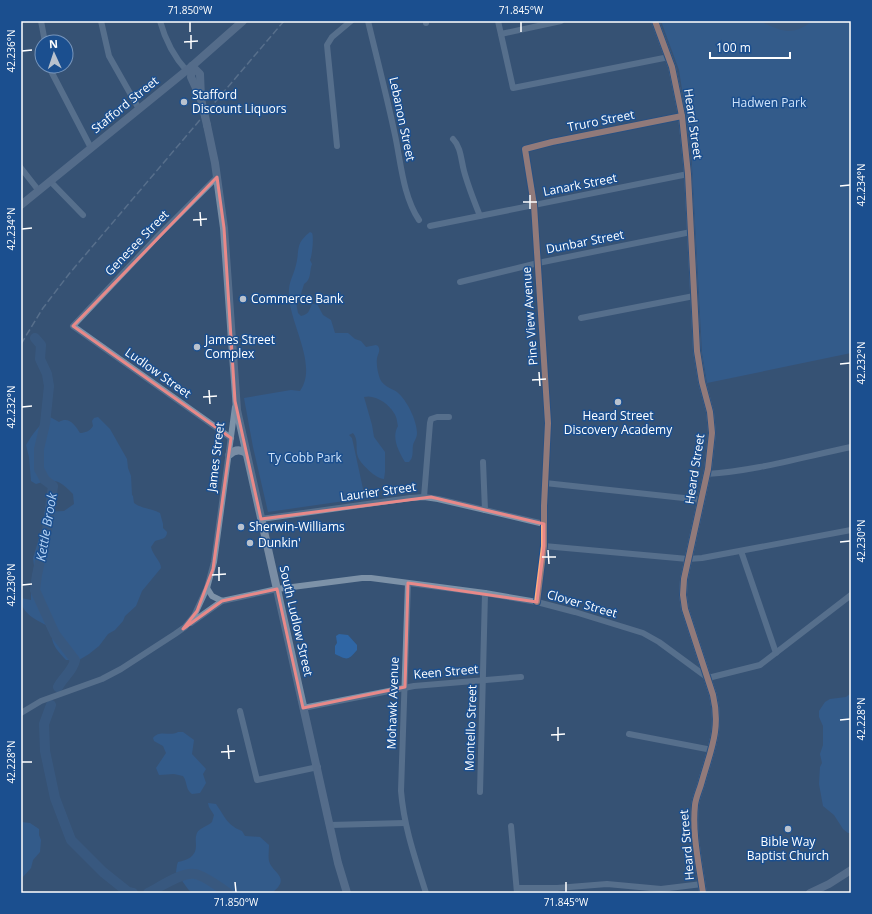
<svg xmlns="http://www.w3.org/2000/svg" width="872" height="914" font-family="'Open Sans',sans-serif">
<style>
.green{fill:#2f66a5}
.water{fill:#3b618d}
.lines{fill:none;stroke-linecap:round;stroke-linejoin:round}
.river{stroke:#3b618d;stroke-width:10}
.street{stroke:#7d92a8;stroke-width:6}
.secondary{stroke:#798da4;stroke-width:8}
.rail{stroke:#7e92a7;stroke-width:1.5;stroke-dasharray:7 3;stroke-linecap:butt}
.secondary-bridge{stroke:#798da4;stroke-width:8}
.cycleway-casing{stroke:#1b4f8f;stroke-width:8}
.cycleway{stroke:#ffac80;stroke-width:6}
.marked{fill:none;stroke:#e88989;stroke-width:3;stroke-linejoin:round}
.ticks{fill:none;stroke:#fff;stroke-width:1.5}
.poi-dot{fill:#b9c2ce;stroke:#1b4f8f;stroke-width:1.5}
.labels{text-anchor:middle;stroke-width:3;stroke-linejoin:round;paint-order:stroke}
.poi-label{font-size:12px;fill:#fff;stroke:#1b4f8f;text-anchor:start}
.park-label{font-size:12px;fill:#cfe3fa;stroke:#1b4f8f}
.street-label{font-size:12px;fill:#fff;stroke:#1b4f8f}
.water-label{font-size:13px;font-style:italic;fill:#b5d3f5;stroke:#1b4f8f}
.neatline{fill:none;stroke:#fff;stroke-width:1.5}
.ticks-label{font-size:10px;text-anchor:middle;fill:#fff}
</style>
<rect width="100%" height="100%" fill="#365274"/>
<g class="green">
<path d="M 661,21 L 851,21 L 851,353 L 707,383 L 702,353 L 691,148 L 679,70 Z"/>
<path d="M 310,232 L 312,233 C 314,237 312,257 310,260 L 312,264 C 309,271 312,279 304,284 L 301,294 L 296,302 L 298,313 L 301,316 C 309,314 309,311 312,304 L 317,304 L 323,315 L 331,320 L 335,333 L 348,333 L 355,339 L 361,341 L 366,347 L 376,345 L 378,346 C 381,351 378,353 377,358 C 376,365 378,373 380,379 C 384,387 391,388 397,392 C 407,400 417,421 417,433 C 417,438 414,441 413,445 C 412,452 414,457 409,462 L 405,462 C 399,452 391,438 398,426 C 397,422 397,417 394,413 C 389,404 375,394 364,397 L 372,425 L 374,437 L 385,452 L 385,472 L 384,479 C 376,479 361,464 358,457 C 355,449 359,440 353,433 L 349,435 L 352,438 L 365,498 L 268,512 L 253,447 L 244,398 L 291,390 L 300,391 C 318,366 291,326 289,297 C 288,281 293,278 296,265 C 300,249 295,244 310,232 Z"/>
<path d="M 50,417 L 59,422 C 69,416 75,425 80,433 C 85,433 90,431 93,426 L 92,421 L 94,418 L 98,417 L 110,429 L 127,459 L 128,468 L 131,476 L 132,495 L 133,496 L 134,503 C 142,509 151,508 160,513 L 163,524 L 163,528 L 167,532 C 167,539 161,539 155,541 L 151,547 C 153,556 161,561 161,568 L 142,591 L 136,606 L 125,616 L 123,621 L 115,630 L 108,634 L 99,646 L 89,654 L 79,660 L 66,660 C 58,651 49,643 53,631 L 51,628 C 38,620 21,615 21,598 L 31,600 L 31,584 L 34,566 L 33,558 L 40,535 L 46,524 L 44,512 L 64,511 L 74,504 L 73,494 C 59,480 56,478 36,484 L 31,481 L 29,457 L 26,445 C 32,435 41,422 50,417 Z"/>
<path d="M 339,634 L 348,635 L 357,645 L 357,650 C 348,661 347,660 335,654 L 335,646 L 337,643 L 336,636 Z"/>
<path d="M 851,693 L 851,833 L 848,833 L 843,829 L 834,815 L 823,806 L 819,784 L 820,767 L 822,763 L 820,754 L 823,745 L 823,726 L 819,717 L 819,711 L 825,702 L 830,699 L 846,697 Z"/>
<path d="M 178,732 L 183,732 L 194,740 L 192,754 L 206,769 L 203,774 L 206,783 L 200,793 L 192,794 C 185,789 188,783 183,776 L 174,774 L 159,775 L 156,768 L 166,753 L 163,746 L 154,741 L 153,738 C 160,729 169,737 178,732 Z"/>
<path d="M 208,803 L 216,804 C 225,817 227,825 242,831 L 245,836 L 260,837 L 269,845 C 269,850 268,856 269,861 C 272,873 292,877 272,893 L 192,893 C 185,887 182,879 176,872 L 177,865 L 178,862 C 187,860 196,857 196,846 C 196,842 195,838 197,833 C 199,828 208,826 212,822 L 214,815 L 209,807 Z"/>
<path d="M 21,822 L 30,823 L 39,829 L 39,835 L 41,840 L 40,852 L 33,860 L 31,868 L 22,878 Z"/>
</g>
<path class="water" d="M 759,21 L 812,21 C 791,38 780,30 759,21 Z"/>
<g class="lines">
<g class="river">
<path d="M 35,338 L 41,345 L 40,359 L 47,374 L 49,386 L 45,424 L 39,449 L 39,469 L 45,480 L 53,486 L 47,530 L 37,575 L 35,590 L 55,634 L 75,660 C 73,671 63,677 58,687"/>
<path d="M 51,705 L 44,724 L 45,751 L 55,798 L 71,840 L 103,872 L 128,892 L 133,893"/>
<path d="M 148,893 C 160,887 183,871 195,874 C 203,875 221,888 228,893"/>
</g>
<g class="street">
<path d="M 41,21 L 45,42"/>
<path d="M 101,21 L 109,56 L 139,109"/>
<path d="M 160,21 C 165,39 174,57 187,71"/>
<path d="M 368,21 C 377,59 387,97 395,135 C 401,163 403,196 419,220"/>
<path d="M 498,21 L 513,88 L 669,57"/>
<path d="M 426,23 L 426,21"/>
<path d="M 501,34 L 561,21"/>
<path d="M 50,66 L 51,71 L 91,148"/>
<path d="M 453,139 C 461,147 461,160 464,171 C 468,186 474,201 480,216"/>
<path d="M 337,146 L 327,45 L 332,37 L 351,21"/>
<path d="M 21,168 L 39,191"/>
<path d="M 217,177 L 159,235 L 73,326 L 231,438"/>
<path d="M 50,181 L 83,215"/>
<path d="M 430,226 L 688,174"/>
<path d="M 460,282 L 538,263 L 691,232"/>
<path d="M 581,318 L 694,296"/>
<path d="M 483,462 L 485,510"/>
<path d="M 707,474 C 755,471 803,457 851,447"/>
<path d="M 545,483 L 702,500"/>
<path d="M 424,497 L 430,423 L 431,419 L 437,417 L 449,417"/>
<path d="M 261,519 L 410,498 L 424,497 L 438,499 L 544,524"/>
<path d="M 544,546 L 688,559 L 702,558 L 851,530"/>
<path d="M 741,551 L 776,653"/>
<path d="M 408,583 L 401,791 C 404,827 415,858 426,893"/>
<path d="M 207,588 L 212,596 L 222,601 L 277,589 L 362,578 L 371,578 L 485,593 L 537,602 L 575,612 L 643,633 L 659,642 L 708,678 L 760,665 L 851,595"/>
<path d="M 537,602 L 544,546 L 544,506 L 548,423 L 534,205 L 525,149 L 552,142 L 682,116"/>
<path d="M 191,623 L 222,601"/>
<path d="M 303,708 L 414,686 L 521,677"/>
<path d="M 240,711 L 257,780 L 318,767"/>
<path d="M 21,713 L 41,701 L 102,679 L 121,669 L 175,634 L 185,627 L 194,616 L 207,588 L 214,562 L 235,407"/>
<path d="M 629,734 L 712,750"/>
<path d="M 480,792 L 485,593"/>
<path d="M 330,825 L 405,823"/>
<path d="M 511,826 L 517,893"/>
<path d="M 517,888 L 557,888 L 607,884 L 661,889 L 702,884"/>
</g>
<g class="secondary">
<path d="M 655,21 L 672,67 L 682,116 L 688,174 L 697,351 L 702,382 L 710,412 L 712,433 L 708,469 L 684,579 L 683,595 L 685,609 L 713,695 C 721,729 711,749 702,781 C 700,789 696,797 695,805 C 692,834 699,864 703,893"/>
<path d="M 192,66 L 200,74 L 201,99"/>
<path d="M 192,66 L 191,77 L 201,99"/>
<path d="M 207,125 L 215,163 L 224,228 L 237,410 L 338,863 L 347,893"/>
<path d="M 21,205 L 192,66 L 243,21"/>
<path d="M 229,455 C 234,450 240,449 246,453"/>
<path d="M 810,893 L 829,884 L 851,870"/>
</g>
<path class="rail" d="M 21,344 L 43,308 L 69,274 L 284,21"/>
<path class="secondary-bridge" d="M 201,99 L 207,125"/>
<defs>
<g id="cycleway">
<path d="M 655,21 L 672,67 L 682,116 L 688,174 L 697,351 L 702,382 L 710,412 L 712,433 L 708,469 L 684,579 L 683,595 L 685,609 L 713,695 C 721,729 711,749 702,781 C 700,789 696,797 695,805 C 692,834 699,864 703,893"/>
<path d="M 537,602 L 544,546 L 544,506 L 548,423 L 534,205 L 525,149 L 552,142 L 682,116"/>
</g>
</defs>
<use href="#cycleway" class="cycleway-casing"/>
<use href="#cycleway" class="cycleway"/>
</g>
<path d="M0 0H872V914H0ZM 217,177 L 224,228 L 235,401 L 261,519 L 431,497 L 544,524 L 544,546 L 537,602 L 408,583 L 405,687 L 303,708 L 277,589 L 222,601 L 183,629 L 197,611 L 213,569 L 231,438 L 73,326 Z" fill="#365274" fill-opacity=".55" fill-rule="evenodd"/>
<path class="marked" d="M 217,177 L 224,228 L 235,401 L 261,519 L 431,497 L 544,524 L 544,546 L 537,602 L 408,583 L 405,687 L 303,708 L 277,589 L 222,601 L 183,629 L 197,611 L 213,569 L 231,438 L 73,326 Z"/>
<path class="ticks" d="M 190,22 L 190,32M 521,22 L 521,32M 191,35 L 191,49M 184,42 L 198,41M 22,51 L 32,50M 840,186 L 850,185M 530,195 L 530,209M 523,202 L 537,202M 200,212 L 201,226M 193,220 L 207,219M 22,229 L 32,228M 840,364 L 850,363M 539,372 L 540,386M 532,380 L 546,379M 209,390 L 210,404M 203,397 L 217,396M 22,407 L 32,406M 840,542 L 850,541M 548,550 L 549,564M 542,557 L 556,557M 219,567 L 219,581M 212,575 L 226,574M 22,585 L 32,584M 840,720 L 850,719M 558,727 L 558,741M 551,735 L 565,734M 228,745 L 229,759M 221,752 L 235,751M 22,762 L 32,762M 235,882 L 236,892M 566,882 L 566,892"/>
<g class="poi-dot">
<circle cx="184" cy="102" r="4"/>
<circle cx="243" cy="299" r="4"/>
<circle cx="197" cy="347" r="4"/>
<circle cx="618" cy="402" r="4"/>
<circle cx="241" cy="527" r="4"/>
<circle cx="250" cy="543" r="4"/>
<circle cx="788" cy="829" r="4"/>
</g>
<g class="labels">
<g class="poi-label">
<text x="192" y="99">Stafford<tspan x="192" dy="14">Discount Liquors</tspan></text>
<text x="251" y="303">Commerce Bank</text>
<text x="205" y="344">James Street<tspan x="205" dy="14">Complex</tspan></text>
<text x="618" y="420" text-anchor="middle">Heard Street<tspan x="618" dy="14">Discovery Academy</tspan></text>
<text x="249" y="531">Sherwin-Williams</text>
<text x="258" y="547">Dunkin'</text>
<text x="788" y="846" text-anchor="middle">Bible Way<tspan x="788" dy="14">Baptist Church</tspan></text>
</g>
<g class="park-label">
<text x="769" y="107">Hadwen Park</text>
<text x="305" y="462">Ty Cobb Park</text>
</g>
<g class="street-label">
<text transform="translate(125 105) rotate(-39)" y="4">Stafford Street</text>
<text transform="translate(402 119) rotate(78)" y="4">Lebanon Street</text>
<text transform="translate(601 121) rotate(-11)" y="4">Truro Street</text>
<text transform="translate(693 124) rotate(82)" y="4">Heard Street</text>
<text transform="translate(580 185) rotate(-11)" y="4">Lanark Street</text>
<text transform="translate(585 242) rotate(-11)" y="4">Dunbar Street</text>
<text transform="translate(137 243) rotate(-46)" y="4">Genesee Street</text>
<text transform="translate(530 316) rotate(-94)" y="4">Pine View Avenue</text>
<text transform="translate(158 373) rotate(35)" y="4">Ludlow Street</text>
<text transform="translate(216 457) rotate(-83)" y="4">James Street</text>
<text transform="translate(695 469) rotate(-81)" y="4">Heard Street</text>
<text transform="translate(378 492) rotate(-8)" y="4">Laurier Street</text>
<text transform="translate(582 604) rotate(16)" y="4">Clover Street</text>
<text transform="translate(296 621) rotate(77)" y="4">South Ludlow Street</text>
<text transform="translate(446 672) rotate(-5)" y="4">Keen Street</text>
<text transform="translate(393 703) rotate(-88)" y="4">Mohawk Avenue</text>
<text transform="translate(471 728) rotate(-88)" y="4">Montello Street</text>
<text transform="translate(687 845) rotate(-95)" y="4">Heard Street</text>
</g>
<g class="water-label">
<text transform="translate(46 527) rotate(-80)" y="5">Kettle Brook</text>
</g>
</g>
<rect width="872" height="914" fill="none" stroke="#1b4f8f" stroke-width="44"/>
<g transform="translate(54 54) rotate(357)"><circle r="19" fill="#1b4f8f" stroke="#7695bc"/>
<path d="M0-3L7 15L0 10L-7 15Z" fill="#b9c2ce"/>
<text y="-6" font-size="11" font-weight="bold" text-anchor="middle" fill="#ffffff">N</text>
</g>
<path d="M710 52v6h80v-6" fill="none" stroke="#ffffff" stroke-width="2"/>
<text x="716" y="52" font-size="12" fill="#ffffff" stroke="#1b4f8f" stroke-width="3" paint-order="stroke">100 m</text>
<rect x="22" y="22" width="828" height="870" class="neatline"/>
<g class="ticks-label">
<text x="190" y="14">71.850°W</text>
<text x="521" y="14">71.845°W</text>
<text transform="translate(11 51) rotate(-90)" y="4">42.236°N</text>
<text transform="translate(861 185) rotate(-90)" y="4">42.234°N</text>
<text transform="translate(11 229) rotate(-90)" y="4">42.234°N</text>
<text transform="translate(861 363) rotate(-90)" y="4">42.232°N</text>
<text transform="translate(11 407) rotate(-90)" y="4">42.232°N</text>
<text transform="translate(861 541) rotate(-90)" y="4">42.230°N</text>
<text transform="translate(11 585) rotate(-90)" y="4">42.230°N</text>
<text transform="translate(861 719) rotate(-90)" y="4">42.228°N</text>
<text transform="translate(11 762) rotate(-90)" y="4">42.228°N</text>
<text x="236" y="906">71.850°W</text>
<text x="566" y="906">71.845°W</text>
</g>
</svg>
